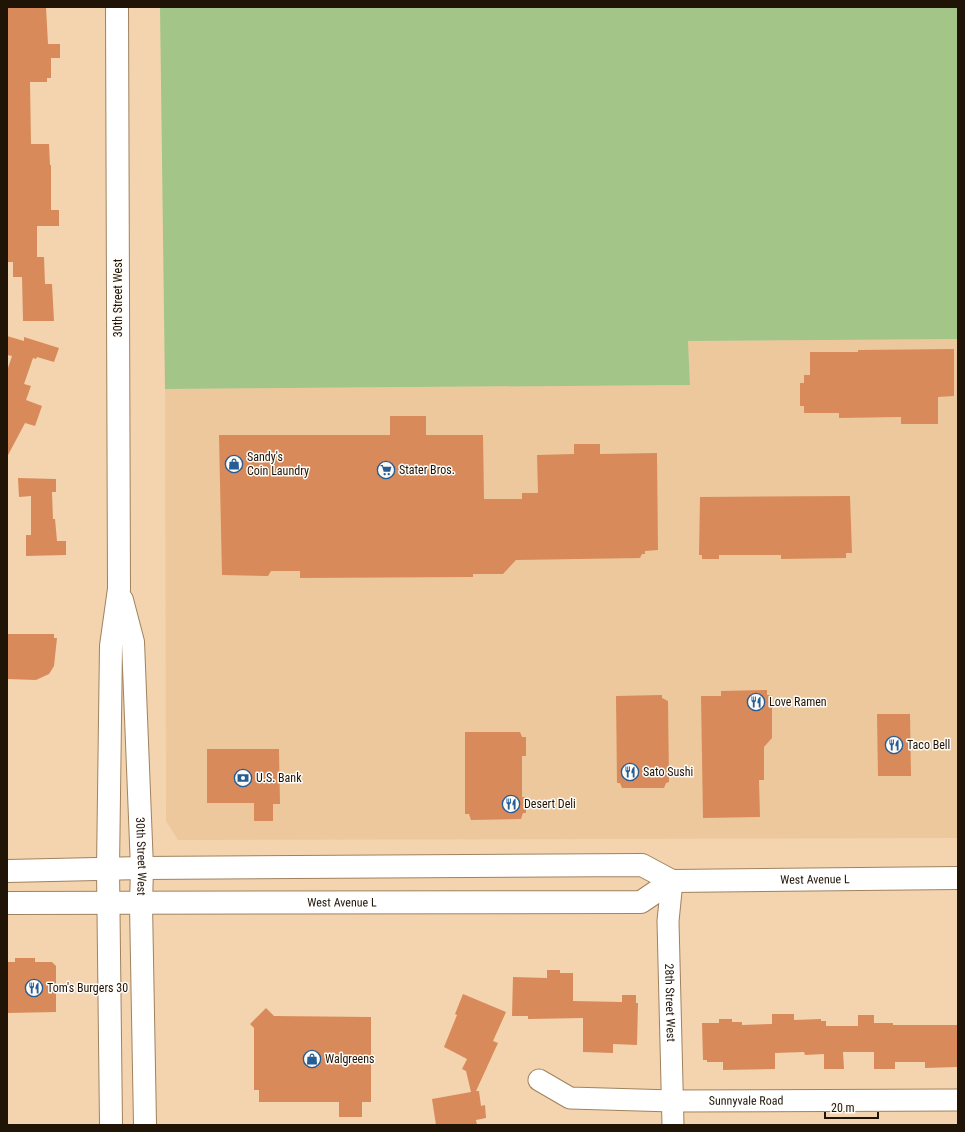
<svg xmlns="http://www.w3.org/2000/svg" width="965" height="1132" font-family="'Roboto Condensed',sans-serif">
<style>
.built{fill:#edc89c}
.green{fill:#a3c588}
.building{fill:#d88a5a}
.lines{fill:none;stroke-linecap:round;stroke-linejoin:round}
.minor-casing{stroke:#a0825f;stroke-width:23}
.major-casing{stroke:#a0825f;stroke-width:24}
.minor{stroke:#fff;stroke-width:21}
.major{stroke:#fff;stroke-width:22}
.labels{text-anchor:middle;stroke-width:3;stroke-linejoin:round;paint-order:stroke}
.street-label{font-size:12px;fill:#1f1406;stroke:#fefbf7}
.poi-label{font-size:12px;fill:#1f1406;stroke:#fefbf7;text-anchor:start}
</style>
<rect width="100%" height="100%" fill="#f4d4af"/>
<path class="built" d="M 958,339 L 958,838 L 178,840 L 166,821 L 165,389 L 690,385 L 688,341 Z"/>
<path class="green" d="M 160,7 L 958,7 L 958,339 L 688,341 L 690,385 L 165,389 Z"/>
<g class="building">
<path d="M 7,7 L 46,7 L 48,44 L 60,44 L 60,58 L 51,58 L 51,78 L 47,78 L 47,82 L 30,82 L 31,144 L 49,144 L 50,165 L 51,165 L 51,210 L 59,210 L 59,226 L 37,226 L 37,257 L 44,257 L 45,284 L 52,284 L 54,321 L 23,321 L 22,277 L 13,277 L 13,262 L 7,262 Z"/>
<path d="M 7,336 L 24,341 L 24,337 L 59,348 L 54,362 L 37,357 L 36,359 L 33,358 L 24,384 L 31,386 L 26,400 L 42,406 L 35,426 L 25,423 L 7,457 L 7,371 L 12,356 L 7,355 Z"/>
<path d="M 954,349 L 954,396 L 938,397 L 938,424 L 901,424 L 901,417 L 839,418 L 839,413 L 804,413 L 804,406 L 800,406 L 800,383 L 804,383 L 804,375 L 810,375 L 810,352 L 858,352 L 858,350 Z"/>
<path d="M 390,416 L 426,416 L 426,435 L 483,435 L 484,499 L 522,499 L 522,493 L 538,493 L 537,455 L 574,454 L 574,444 L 600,444 L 600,454 L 657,453 L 658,550 L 645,551 L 645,554 L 642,554 L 640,558 L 516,560 L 503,574 L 473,574 L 473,577 L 300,578 L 300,571 L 271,571 L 268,576 L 222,575 L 219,435 L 390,435 Z"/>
<path d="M 18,478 L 56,479 L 56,492 L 52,492 L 53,519 L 55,519 L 57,541 L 66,541 L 66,555 L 26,556 L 26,535 L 31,535 L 31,496 L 19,497 Z"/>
<path d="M 850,496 L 852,553 L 846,553 L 846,558 L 781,559 L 781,555 L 719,555 L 719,559 L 702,559 L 702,555 L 699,555 L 700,497 Z"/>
<path d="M 7,634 L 54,634 L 54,638 L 57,638 L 54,666 L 49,674 L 36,680 L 7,679 Z"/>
<path d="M 767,690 L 767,695 L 772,695 L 772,738 L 764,747 L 764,780 L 759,780 L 760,817 L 703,818 L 701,696 L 721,696 L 721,691 Z"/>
<path d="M 662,695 L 662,698 L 668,701 L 669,782 L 666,783 L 664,788 L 622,788 L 620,783 L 617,783 L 616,696 Z"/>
<path d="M 877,714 L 910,714 L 911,776 L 878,776 Z"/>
<path d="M 465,732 L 520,732 L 522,737 L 526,737 L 526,756 L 522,756 L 522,797 L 526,797 L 526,813 L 523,813 L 521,819 L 471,820 L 469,814 L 465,814 Z"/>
<path d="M 207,749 L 279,749 L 280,804 L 273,804 L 273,821 L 254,821 L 254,803 L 207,803 Z"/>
<path d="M 15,958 L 35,958 L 35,962 L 52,962 L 56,966 L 56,1012 L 7,1013 L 7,962 L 15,962 Z"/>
<path d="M 547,970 L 560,970 L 560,973 L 573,973 L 573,1001 L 622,1002 L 622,995 L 636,995 L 636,1003 L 638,1003 L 637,1045 L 613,1044 L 613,1053 L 583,1052 L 583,1018 L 528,1019 L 528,1016 L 512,1016 L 513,977 L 547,978 Z"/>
<path d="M 463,994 L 506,1012 L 493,1041 L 498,1043 L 476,1091 L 479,1091 L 481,1106 L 485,1105 L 486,1118 L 476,1120 L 477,1125 L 436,1125 L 432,1099 L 471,1092 L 466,1071 L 462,1069 L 467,1059 L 444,1047 L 457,1015 L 455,1014 Z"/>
<path d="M 266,1008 L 274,1016 L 371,1017 L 371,1102 L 362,1102 L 362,1117 L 339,1117 L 339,1102 L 259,1102 L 259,1090 L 254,1090 L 254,1028 L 250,1024 Z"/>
<path d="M 772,1014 L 794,1014 L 794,1020 L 821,1019 L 821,1021 L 826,1021 L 826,1026 L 858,1026 L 858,1015 L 874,1015 L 874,1023 L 893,1023 L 893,1025 L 958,1025 L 958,1067 L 925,1068 L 925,1062 L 895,1062 L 895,1069 L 874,1069 L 874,1052 L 843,1052 L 844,1069 L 824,1069 L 824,1054 L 805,1055 L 804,1052 L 775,1053 L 775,1069 L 723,1070 L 723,1062 L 707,1062 L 707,1060 L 703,1060 L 702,1023 L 719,1023 L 719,1019 L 732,1019 L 732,1022 L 742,1022 L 742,1025 L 772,1024 Z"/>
</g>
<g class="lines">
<defs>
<g id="minor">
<path id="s1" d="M 672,881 L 668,921 L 673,1125"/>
<path id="s2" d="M 539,1080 L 570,1098 L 673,1101 L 958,1100"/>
</g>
<g id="major">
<path id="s3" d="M 122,600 L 133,642 L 142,868 L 141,904 L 145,1125"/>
<path id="s4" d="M 7,871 L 142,868 L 642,865 L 672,881 L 958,878"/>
<path id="s5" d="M 7,903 L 641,902 L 672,881"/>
<path d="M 111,1125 L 108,869 L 111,646 L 119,589 L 117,7"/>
</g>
</defs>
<use href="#minor" class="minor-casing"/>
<use href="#major" class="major-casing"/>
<use href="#minor" class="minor"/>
<use href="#major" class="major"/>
</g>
<defs>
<symbol id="shop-ring" viewBox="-11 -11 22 22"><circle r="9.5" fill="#fefbf7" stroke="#265d95" stroke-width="1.5"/><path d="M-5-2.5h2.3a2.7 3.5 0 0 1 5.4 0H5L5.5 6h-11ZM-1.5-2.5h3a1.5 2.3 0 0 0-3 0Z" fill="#265d95"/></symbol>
<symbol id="supermarket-ring" viewBox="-11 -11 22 22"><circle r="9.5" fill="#fefbf7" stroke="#265d95" stroke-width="1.5"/><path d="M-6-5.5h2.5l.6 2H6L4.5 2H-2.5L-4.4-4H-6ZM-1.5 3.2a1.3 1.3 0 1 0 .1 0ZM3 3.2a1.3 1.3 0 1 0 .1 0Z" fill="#265d95"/></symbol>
<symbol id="restaurant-ring" viewBox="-11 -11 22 22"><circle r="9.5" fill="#fefbf7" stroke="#265d95" stroke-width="1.5"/><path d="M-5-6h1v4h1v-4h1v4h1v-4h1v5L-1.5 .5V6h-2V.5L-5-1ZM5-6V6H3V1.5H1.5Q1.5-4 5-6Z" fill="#265d95"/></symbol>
<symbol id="bank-ring" viewBox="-11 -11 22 22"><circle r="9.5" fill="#fefbf7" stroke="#265d95" stroke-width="1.5"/><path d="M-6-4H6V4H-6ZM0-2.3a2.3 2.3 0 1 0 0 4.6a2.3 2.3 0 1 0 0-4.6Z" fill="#265d95"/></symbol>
</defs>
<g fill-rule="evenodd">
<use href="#shop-ring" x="224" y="454" width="20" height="20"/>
<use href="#supermarket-ring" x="376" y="460" width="20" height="20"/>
<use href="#restaurant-ring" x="746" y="692" width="20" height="20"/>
<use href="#restaurant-ring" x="884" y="735" width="20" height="20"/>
<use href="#restaurant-ring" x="620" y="762" width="20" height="20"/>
<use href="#bank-ring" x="233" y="768" width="20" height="20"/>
<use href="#restaurant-ring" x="501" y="794" width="20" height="20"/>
<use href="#restaurant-ring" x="24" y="978" width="20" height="20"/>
<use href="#shop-ring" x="302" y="1049" width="20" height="20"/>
</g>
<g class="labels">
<g class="street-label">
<text transform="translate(118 298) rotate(-90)" y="4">30th Street West</text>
<text dy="4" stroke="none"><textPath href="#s3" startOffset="258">30th Street West</textPath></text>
<text dy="4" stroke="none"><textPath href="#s4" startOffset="812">West Avenue L</textPath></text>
<text dy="4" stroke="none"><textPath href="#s5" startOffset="335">West Avenue L</textPath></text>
<text dy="4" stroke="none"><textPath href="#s1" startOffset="122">28th Street West</textPath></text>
<text dy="4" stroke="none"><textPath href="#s2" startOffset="212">Sunnyvale Road</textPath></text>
</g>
<g class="poi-label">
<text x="247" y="461">Sandy's<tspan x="247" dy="14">Coin Laundry</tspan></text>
<text x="399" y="474">Stater Bros.</text>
<text x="769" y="706">Love Ramen</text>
<text x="907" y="749">Taco Bell</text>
<text x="643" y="776">Sato Sushi</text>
<text x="256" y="782">U.S. Bank</text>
<text x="524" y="808">Desert Deli</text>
<text x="47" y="992">Tom's Burgers 30</text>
<text x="325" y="1063">Walgreens</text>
</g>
</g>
<rect width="965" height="1132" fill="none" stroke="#1f1406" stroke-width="16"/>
<path d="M825 1112v6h53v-6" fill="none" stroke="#1f1406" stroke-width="2"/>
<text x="831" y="1112" font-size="12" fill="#1f1406" stroke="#fefbf7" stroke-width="3" paint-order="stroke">20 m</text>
</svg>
